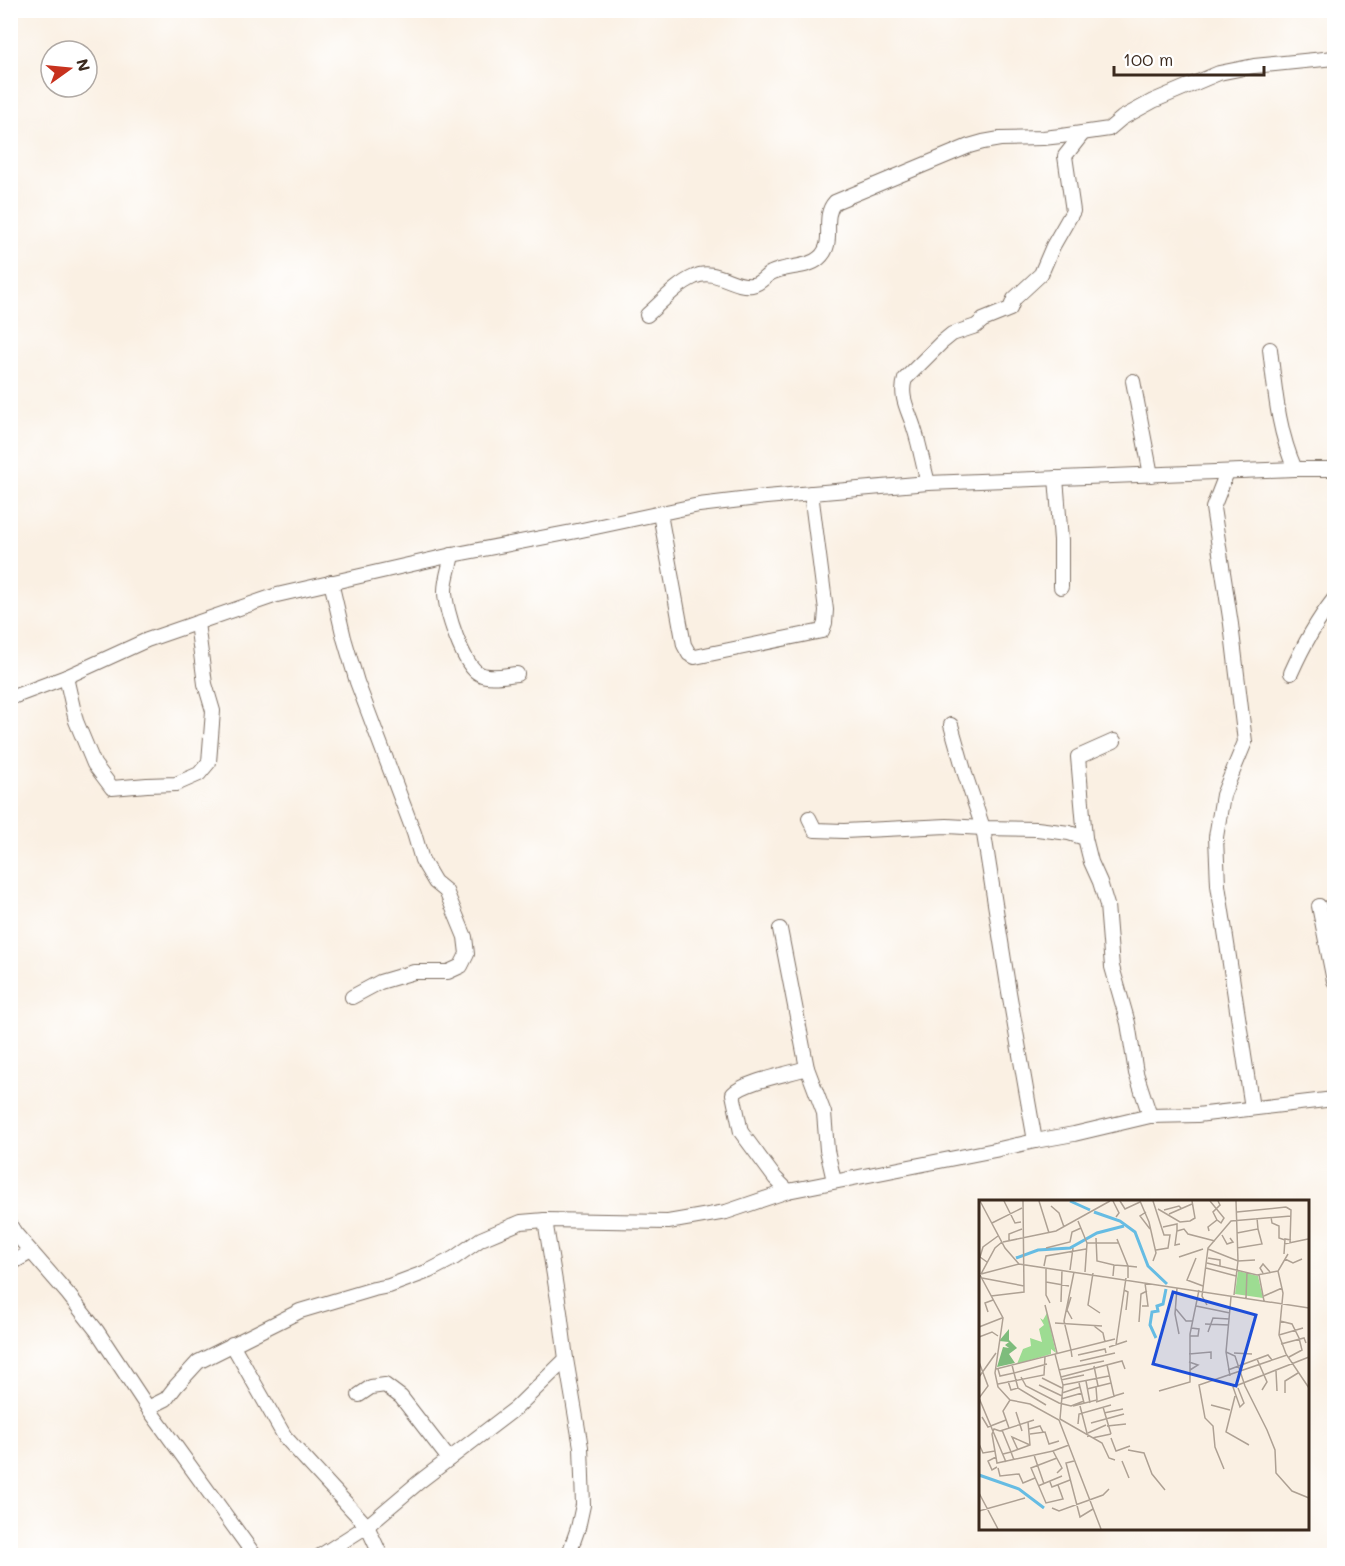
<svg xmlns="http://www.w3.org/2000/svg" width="1345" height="1566" font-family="Mali,sans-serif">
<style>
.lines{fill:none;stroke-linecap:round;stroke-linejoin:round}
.minor-casing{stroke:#7e6f63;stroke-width:16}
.minor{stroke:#fff;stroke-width:14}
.inset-river{fill:none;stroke:#66bce3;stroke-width:3}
.inset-road{fill:none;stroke:#aea194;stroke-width:1.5}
.view{fill:#1d4ed8;fill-opacity:0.15;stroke:#1d4ed8;stroke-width:3}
.inset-edge{fill:none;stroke:#3b2a1e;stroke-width:3}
</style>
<rect width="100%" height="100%" fill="#fff"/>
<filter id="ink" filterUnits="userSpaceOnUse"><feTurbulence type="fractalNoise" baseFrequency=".0167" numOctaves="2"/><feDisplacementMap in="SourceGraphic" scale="12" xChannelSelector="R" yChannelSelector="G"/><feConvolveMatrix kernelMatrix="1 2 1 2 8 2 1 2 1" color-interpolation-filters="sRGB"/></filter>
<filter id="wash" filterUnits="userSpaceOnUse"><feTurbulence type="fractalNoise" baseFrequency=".008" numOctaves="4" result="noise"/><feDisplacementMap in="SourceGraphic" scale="24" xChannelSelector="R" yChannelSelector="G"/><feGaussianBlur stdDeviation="1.35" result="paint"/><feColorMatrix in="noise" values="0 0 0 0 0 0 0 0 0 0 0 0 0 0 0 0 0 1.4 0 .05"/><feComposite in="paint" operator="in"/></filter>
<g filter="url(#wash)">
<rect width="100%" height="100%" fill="#faf0e3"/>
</g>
<g filter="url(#ink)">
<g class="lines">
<defs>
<g id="minor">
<path d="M 647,315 C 661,303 676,285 694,277 C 715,267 733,288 752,285 C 760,284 765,276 771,273 C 786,265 807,269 819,258 C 837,243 820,218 835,202 L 969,146 L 983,142 L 1000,139 L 1043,138 L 1061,136 L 1109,129 L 1122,118 L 1153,101 L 1219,73 L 1254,66 L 1334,58"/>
<path d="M 1270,349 C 1275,390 1278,431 1295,469"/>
<path d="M 1133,381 L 1151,475"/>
<path d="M 1227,472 L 1213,508 L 1231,624 L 1245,742 L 1223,795 L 1216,837 L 1218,885 L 1252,1108"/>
<path d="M 1056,478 L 1061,540 L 1061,587"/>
<path d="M 928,483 C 923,465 920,446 914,428 C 909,411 899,397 905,379 L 941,343 L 952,334 L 976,326 L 983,320 L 1010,309 L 1014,299 L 1041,274 L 1053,246 L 1073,211 L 1065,156 L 1083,133"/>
<path d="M 660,514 L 684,645 L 689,654 L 695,657 L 822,631 L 825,623 L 826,610 L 811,493"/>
<path d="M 452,555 C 450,566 445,579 445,591 C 445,609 463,667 480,674 C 490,679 506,675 517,674"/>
<path d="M 331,582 L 344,638 L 357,682 L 414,833 L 422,860 L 435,882 L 446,891 L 465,937 L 467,954 L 461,966 L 448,972 L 414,972 L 380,982 L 352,997"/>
<path d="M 1291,673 C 1303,646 1316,622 1334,599"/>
<path d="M 66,677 L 76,721 L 94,764 L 112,788 L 147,785 L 176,784 L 199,774 L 209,762 L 213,711 L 205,684 L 197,623"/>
<path d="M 10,698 L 66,677 L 147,640 L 277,595 L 452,555 L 577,531 L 699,505 L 766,497 L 928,483 L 1295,469 L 1334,469"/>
<path d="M 951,725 L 965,774 L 983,828 L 1009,992 L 1035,1141"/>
<path d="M 809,818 L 815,830 L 844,831 L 947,826 L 983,828 L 1037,829 L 1069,833 L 1085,838 L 1091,862 L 1100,882 L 1107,905 L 1112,967 L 1128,1023 L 1136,1073 L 1150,1116"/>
<path d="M 1085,838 L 1078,757 L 1114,741"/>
<path d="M 1319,906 L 1334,981"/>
<path d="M 780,929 L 807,1068 L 824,1113 L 827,1150 L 834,1181"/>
<path d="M 788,1191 L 775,1178 L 741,1132 L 733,1094 C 745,1081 789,1074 807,1068"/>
<path d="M 10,1225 L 15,1233 L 68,1294 L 97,1331 L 148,1408 L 255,1556"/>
<path d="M 10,1264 L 31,1252"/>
<path d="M 232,1344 L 285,1437 L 367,1526 L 381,1556"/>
<path d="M 566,1359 L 581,1447 L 583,1505 L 578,1528 L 571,1548 L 570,1556"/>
<path d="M 359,1395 L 371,1387 L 385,1385 L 401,1397 L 449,1459"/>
<path d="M 148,1408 L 166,1399 L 176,1386 L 198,1362 L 300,1311 L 374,1289 L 389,1286 L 429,1271 L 454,1258 L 481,1239 L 521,1222 L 545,1220"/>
<path d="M 320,1556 L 367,1526 L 419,1482 L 516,1408 L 566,1359 L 560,1312 L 545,1220 L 668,1222 L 726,1212 L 788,1191 L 995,1150 L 1035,1141 L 1074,1134 L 1150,1116 L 1197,1115 L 1334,1099"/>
</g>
</defs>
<use href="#minor" class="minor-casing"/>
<use href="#minor" class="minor"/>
</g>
</g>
<g transform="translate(979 1200)">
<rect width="330" height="330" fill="#faf0e3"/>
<path d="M 259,71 L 279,76 L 284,98 L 256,94 ZM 68,113 L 77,153 L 72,149 L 72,154 L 38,164 L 44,149 L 52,146 L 51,138 L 63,142 L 60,129 L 65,125 L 61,118 L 64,120 Z" fill="#9ddc92"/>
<path d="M 30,129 L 30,140 L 38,148 L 30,154 L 36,163 L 18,167 L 24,147 L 30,148 L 26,145 L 30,142 L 20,141 Z" fill="#7ebc7c"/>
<path class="inset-river" d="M 91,1 L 111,10M 115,12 L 141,21 L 156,32 L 169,66 L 188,84M 37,58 L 59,50 L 91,48 L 118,33 L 145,26M 177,138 L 171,125 L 173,112 L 179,111 L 178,106 L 184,104 L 187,89M 0,275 L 40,289 L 65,308"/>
<path class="inset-road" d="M 1,1 L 26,48 L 40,64 L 330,108M 25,1 L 36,23 L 42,22M 60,1 L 70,33M 134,1 L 140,13 L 137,17M 141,1 L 146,9 L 161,2M 161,1 L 170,22 L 177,53 L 174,61M 174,1 L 185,35 L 191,35 L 189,48 L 177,50M 72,6 L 80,13 L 85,27M 307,7 L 312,10 L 311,43M 179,9 L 201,22 L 211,21 L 216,18 L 213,1M 185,10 L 200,6 L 203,9M 167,12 L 161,16 L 171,29M 258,12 L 307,7M 190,14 L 213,4M 292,17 L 293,23 L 300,26 L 300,38 L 306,40M 238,20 L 234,12 L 241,5 L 239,1M 99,21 L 108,43 L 106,72M 13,23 L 43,8M 184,27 L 198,24 L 198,31 L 205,29 L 209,34 L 236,41M 198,30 L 196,45 L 201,44M 230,31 L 229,27 L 238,20 L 242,23 L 245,18 L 231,1M 258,33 L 279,29 L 278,18M 243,35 L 248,44 L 254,42 L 251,38M 117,38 L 118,61 L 135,65M 138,39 L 149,66 L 158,67M 30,40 L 30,34 L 43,29M 24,42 L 77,31 L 131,1M 108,43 L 140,43M 305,44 L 329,39M 67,48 L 91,42 L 93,32 L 102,28M 258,48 L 283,44 L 279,29M 229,49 L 259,61 L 276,60M 305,54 L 306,39 L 312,40M 309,54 L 299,71 L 304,93 L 300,135 L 307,154 L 330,188M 200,57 L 224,49M 217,58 L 208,80 L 224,86M 229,58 L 241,60 L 241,66M 306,59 L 314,63 L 323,59M 8,62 L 1,57 L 4,47 L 19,36M 228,63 L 278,75 L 299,71M 65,66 L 67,56 L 107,49M 67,68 L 67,95 L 71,103M 227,68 L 257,76M 91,70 L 94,48M 114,73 L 109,105 L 121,113M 284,73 L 281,68 L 284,64 L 291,72M 2,74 L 40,64M 2,74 L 16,48 L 23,42M 1,75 L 24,118 L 16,173 L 19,187 L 31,200 L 51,204 L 80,220 L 122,329M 280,75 L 285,101M 134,76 L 135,65 L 149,66 L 149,78M 3,78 L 45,86M 67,82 L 90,86M 198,88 L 196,114 L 200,134M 145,90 L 149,92 L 147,110M 255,95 L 259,61 L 257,1M 12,96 L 45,92 L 44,1M 285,96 L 303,88M 92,97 L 88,110 L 93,119M 252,97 L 247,152 L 256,156 L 266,186 L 288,230 L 296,250 L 297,273 L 313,291 L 330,298M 267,98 L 268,72M 82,102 L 83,70M 66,105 L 78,153M 228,105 L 223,96 L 229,48 L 252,21 L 312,16M 163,106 L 169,106 L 166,83M 217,106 L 251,113M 197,109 L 207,121 L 213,121M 9,112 L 6,103 L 14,100M 301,121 L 313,124 L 320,138 L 323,150 L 310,157M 160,122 L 162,94 L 168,91M 76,123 L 123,126M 226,124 L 250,125M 115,126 L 124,133 L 126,142M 0,127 L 23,118M 229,132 L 234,118 L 250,119M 300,135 L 324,128M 211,136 L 219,136 L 220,129 L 212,128M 0,137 L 13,132 L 19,136M 302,144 L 325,138 L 327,143M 137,145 L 147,78M 130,147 L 148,141M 247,152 L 251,176M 255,153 L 273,154M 76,154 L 84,185 L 81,219M 210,154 L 232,152 L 232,159M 99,155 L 126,149 L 127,153M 93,157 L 92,150 L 136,139M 278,159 L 288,182 L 283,190M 101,161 L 136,153M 0,162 L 9,186 L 0,198 L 27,262M 210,162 L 219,165 L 211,170M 128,165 L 135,196 L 145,193M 115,166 L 119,186M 17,169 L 92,150 L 85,121 L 95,72M 19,169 L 21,176 L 35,173 L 33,165M 80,170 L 125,161M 249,170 L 289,155 L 293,160M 297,171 L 298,191M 0,177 L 17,153M 42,177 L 47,186 L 80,203 L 92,206 L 105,201M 82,177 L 143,161 L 146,169M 63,178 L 83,188M 82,180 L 105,175M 29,181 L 32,190 L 39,188 L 67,205M 107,181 L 111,203M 100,183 L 105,203M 19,184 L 65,175 L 66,156M 60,185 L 83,196M 84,185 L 130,176M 39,188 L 35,173 L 68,164M 259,188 L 265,203 L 261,207 L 254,187 L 330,157M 108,189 L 132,183M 180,191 L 211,182 L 211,134 L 220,90M 83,193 L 101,187M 306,193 L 306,181 L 319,173M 256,196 L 247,232 L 270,245M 82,199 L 103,193M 117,202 L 136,196M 232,205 L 251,210M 94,206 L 118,200 L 117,187M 101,206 L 109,237M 124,207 L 132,234M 37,212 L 43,231M 125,213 L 144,209M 3,217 L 9,227 L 27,220M 81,219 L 123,243 L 130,258 L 136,260M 112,223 L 145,214M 99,224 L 100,214 L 132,205M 128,226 L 147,224M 30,228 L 24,211 L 31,200M 50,229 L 61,226 L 64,232M 23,230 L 32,252 L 24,254M 21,231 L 15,229 L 13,234 L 18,263 L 74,251M 21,231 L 55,220M 109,233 L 127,225M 51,234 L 66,232 L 70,244 L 80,241M 113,238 L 132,234M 132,238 L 137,251 L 151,246M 0,244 L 4,253 L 16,251M 39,250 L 33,237 L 51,245M 149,250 L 165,253 L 173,274 L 186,290M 55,255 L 65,284M 17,257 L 9,261 L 13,270 L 18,267M 78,258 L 52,268 L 67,303 L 84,299 L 79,285M 35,260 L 32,252 L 51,245 L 49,222M 95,261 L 87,263 L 101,317 L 114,309M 143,261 L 150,278M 19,268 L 21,276 L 40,274 L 44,283 L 56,278M 245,269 L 236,247 L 234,226 L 226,218 L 220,185 L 308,155M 78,273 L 83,268 L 74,251 L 90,245M 71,282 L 73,287 L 91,280M 59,286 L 83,276M 0,293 L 19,329M 73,308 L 80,311 L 124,295 L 130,289M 0,311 L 46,298"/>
<path class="view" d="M 194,92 L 277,115 L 257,186 L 174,164 Z"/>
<rect width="330" height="330" class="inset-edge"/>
</g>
<rect width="1345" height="1566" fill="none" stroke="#fff" stroke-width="36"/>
<g transform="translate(69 69) rotate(75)"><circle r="28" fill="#ffffff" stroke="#b1aaa5" stroke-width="1.5"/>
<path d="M0-4.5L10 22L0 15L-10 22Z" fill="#c8321e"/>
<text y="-9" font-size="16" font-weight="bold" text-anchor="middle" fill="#3b2a1e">N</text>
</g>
<path d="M1114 66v9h150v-9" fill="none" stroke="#3b2a1e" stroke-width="3"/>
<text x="1123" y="66" font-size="18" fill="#3b2a1e" stroke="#ffffff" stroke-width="4.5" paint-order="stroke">100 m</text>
</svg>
